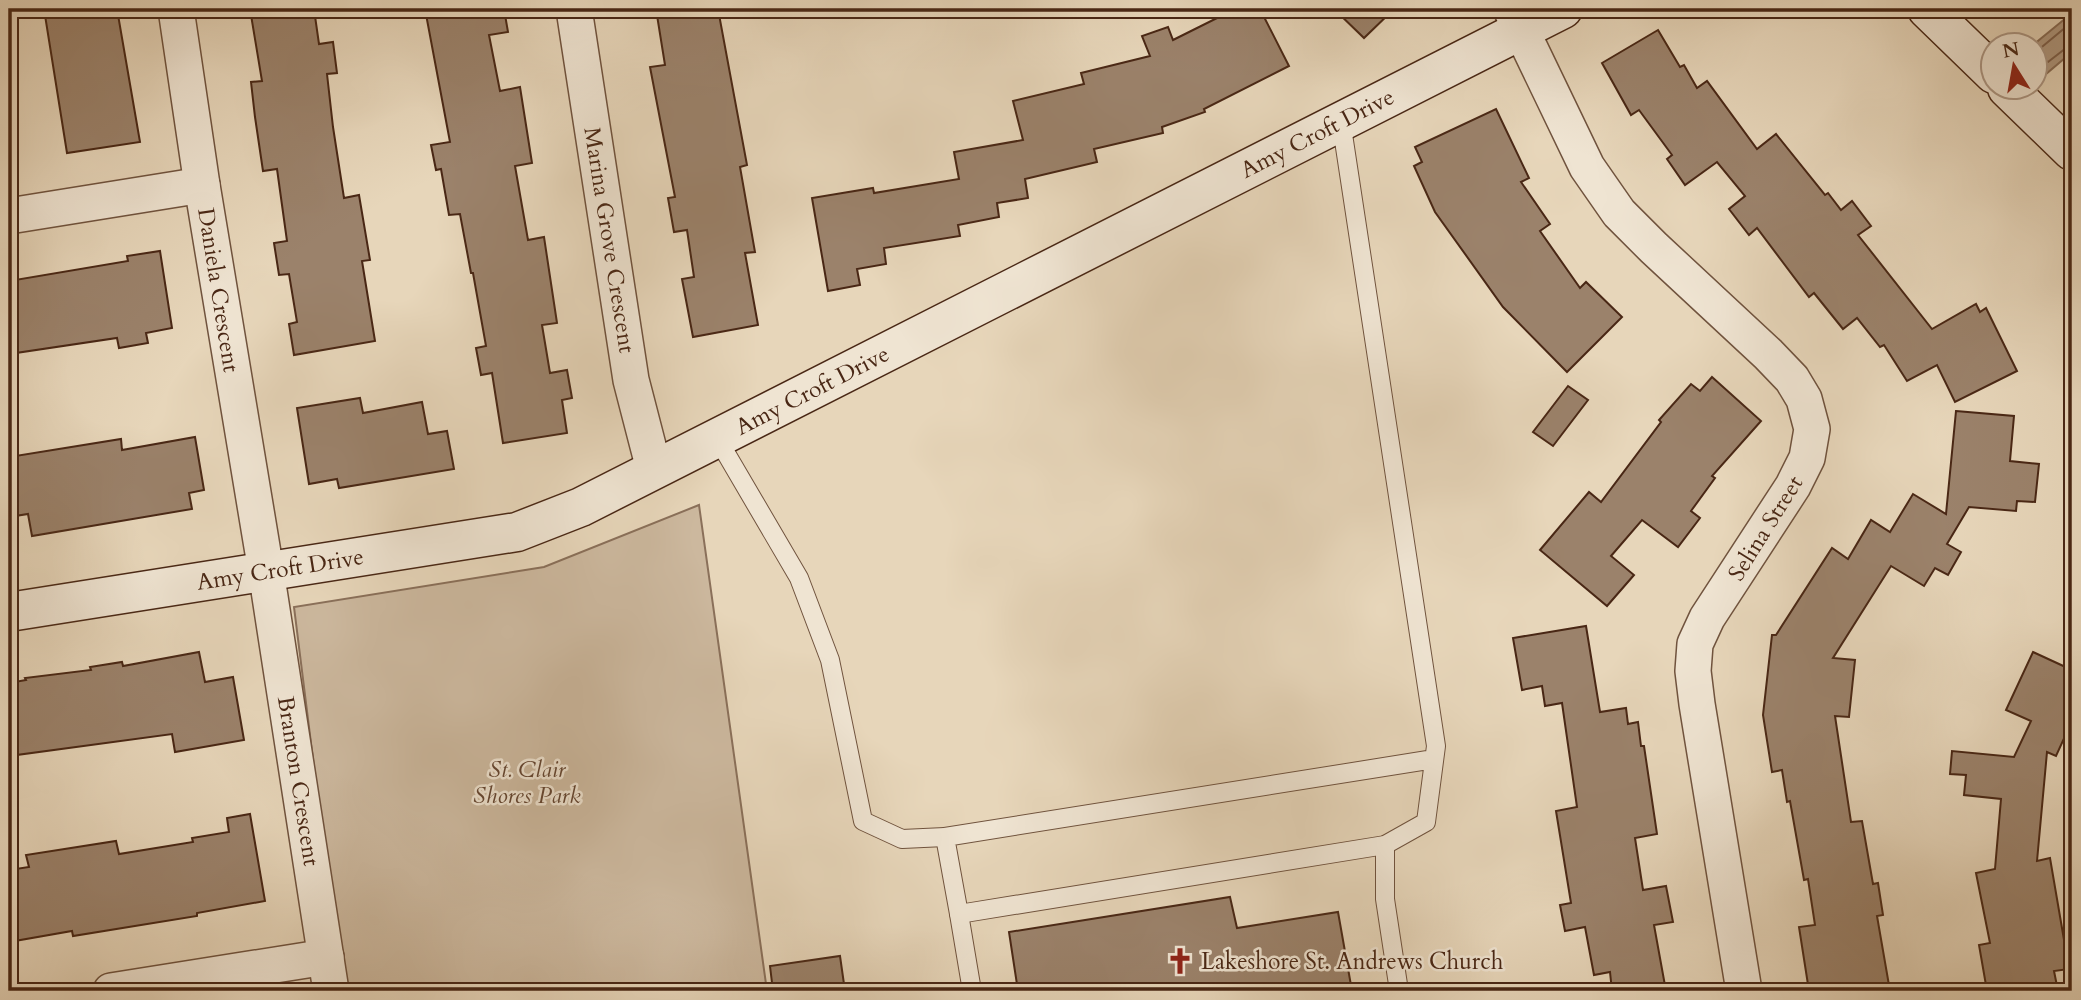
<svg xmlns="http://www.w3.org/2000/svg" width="2081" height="1000" font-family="Cardo,serif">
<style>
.green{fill:#ccb89e;stroke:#8a705a;stroke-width:2}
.water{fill:#b19a82;stroke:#876c56;stroke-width:2}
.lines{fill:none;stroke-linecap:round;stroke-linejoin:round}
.shore{stroke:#7d604c;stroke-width:2}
.building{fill:#9b826b;stroke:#492715;stroke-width:2}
.lane-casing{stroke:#70533e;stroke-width:20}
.street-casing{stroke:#70533e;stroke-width:38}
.secondary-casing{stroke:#492715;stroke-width:41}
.lane{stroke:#efe4d2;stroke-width:18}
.street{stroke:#efe4d2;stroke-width:35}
.secondary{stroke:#efe4d2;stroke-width:38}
.labels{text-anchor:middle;stroke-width:5;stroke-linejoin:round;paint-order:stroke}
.street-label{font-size:23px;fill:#492715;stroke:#efe4d2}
.park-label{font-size:23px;font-style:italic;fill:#634430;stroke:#efe4d2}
.poi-label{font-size:23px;fill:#492715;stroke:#efe4d2;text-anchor:start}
</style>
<rect width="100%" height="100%" fill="#e7d6ba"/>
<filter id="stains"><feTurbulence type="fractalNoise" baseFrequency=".00286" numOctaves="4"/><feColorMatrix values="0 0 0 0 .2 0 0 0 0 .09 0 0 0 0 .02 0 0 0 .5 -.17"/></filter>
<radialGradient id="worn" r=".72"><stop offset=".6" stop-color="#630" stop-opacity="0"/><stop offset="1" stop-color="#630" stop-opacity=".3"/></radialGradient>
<path class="green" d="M 699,505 L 767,991 L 342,991 L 294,607 L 544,567 Z"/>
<path class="water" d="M 2072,13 L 2072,52 L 2046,74 L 2036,61 L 2036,46 L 2033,45 Z"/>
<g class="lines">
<path class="shore" d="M 2072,22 L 2037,51 L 2036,55 L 2048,62 L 2066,48 L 2072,47"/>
</g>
<g class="building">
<path d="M 44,9 L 117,9 L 140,142 L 67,153 Z"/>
<path d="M 250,9 L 314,9 L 319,44 L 333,42 L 337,73 L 327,74 L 333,127 L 344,198 L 359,195 L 370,260 L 362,261 L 375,341 L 294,355 L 289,324 L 297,322 L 289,274 L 279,275 L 274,243 L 287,241 L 277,169 L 263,171 L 255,117 L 251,82 L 262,81 Z"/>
<path d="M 425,9 L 504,9 L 508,32 L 489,35 L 500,91 L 520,87 L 532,163 L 515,166 L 528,240 L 544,237 L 557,323 L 542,325 L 550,373 L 567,370 L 572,398 L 562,400 L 567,433 L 503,443 L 492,373 L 481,375 L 476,348 L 486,346 L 473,273 L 471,273 L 460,214 L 449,215 L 441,169 L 436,170 L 431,145 L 450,142 Z"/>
<path d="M 656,9 L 718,9 L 747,165 L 740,167 L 755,252 L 745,253 L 758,325 L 693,337 L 682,279 L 694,277 L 687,230 L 674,232 L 668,198 L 675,197 L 650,67 L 665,65 Z"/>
<path d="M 1235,9 L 1260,9 L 1289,66 L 1204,109 L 1205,112 L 1162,127 L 1163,133 L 1094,149 L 1097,162 L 1025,179 L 1028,198 L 997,203 L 999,217 L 958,225 L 960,236 L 884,248 L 886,264 L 857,269 L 860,285 L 828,291 L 812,198 L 873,188 L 874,193 L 959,179 L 954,152 L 1023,140 L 1013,101 L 1084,84 L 1081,73 L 1150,56 L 1142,36 L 1168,27 L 1173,40 Z"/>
<path d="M 1334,9 L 1394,9 L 1364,38 Z"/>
<path d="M 1658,30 L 1680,67 L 1684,65 L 1697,88 L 1707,81 L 1757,149 L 1776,134 L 1825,195 L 1828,193 L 1841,210 L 1852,201 L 1871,226 L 1858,235 L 1932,329 L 1976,304 L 1980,312 L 1986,308 L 2017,371 L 1955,402 L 1937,365 L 1907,381 L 1884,345 L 1880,347 L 1857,318 L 1843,329 L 1814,293 L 1809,297 L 1757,228 L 1749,235 L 1729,209 L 1745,196 L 1717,162 L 1685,185 L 1667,159 L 1672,155 L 1639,110 L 1631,115 L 1602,63 Z"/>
<path d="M 1496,109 L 1529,178 L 1521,182 L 1550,224 L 1540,231 L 1580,288 L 1586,282 L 1622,317 L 1567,372 L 1503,307 L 1435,212 L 1414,166 L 1422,162 L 1415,147 Z"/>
<path d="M 160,251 L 172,328 L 146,333 L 148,343 L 119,348 L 117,338 L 9,354 L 9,281 L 128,261 L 127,256 Z"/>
<path d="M 1712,377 L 1761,421 L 1712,476 L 1715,478 L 1691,511 L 1700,518 L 1678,547 L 1642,520 L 1611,556 L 1634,575 L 1607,606 L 1540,550 L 1589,492 L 1601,502 L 1661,422 L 1659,420 L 1691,384 L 1700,391 Z"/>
<path d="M 1568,386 L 1588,400 L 1553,446 L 1533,432 Z"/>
<path d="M 360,398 L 363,413 L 422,402 L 428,434 L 447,431 L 454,469 L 339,488 L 337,479 L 309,484 L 297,408 Z"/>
<path d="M 1956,411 L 2014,416 L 2010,461 L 2039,464 L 2035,502 L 2017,501 L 2016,511 L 1969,507 L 1947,544 L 1961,552 L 1948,575 L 1935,568 L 1924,586 L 1891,566 L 1833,658 L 1855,660 L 1849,717 L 1835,716 L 1851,822 L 1862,821 L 1873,884 L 1878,883 L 1883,915 L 1877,916 L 1890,991 L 1809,991 L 1799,927 L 1815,925 L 1808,879 L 1804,880 L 1790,801 L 1787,802 L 1782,770 L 1772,772 L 1763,715 L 1772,635 L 1776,635 L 1832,548 L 1848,559 L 1871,520 L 1890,532 L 1913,494 L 1946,514 Z"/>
<path d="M 195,437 L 204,490 L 189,493 L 192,509 L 32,536 L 28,514 L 9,517 L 9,457 L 121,439 L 122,450 Z"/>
<path d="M 1586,626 L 1600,712 L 1626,708 L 1628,724 L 1638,722 L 1641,746 L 1644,746 L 1657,834 L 1635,838 L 1643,890 L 1666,886 L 1673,922 L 1654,925 L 1666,991 L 1612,991 L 1610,972 L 1594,975 L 1585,927 L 1565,931 L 1560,905 L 1571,903 L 1556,811 L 1577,807 L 1562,703 L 1545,706 L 1542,686 L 1522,690 L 1513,638 Z"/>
<path d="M 199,652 L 205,682 L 233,677 L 244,740 L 175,752 L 172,734 L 9,756 L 9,683 L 26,680 L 25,678 L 91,670 L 90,667 L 122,662 L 123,666 Z"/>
<path d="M 2033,652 L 2072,670 L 2072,721 L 2056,756 L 2047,752 L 2037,861 L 2050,858 L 2069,969 L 2054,971 L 2058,991 L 1987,991 L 1979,945 L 1990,943 L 1976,873 L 1995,869 L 2001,799 L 1964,795 L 1966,775 L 1950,774 L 1952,751 L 2014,757 L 2031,721 L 2006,710 Z"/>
<path d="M 250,814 L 265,901 L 197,913 L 197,916 L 141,925 L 73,936 L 72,931 L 9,942 L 9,870 L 29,867 L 26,855 L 116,841 L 119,854 L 193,842 L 192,838 L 229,832 L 227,818 Z"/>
<path d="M 1230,897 L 1237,928 L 1338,912 L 1352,991 L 1018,991 L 1009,932 Z"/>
<path d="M 840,956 L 845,991 L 773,991 L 770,966 Z"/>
</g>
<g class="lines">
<defs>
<g id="lane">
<path d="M 1341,121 L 1436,746 L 1426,822 L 1385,845 L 959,914 L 945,837 L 1434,759"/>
<path d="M 717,438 L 799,578 L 830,660 L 863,821 L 902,839 L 945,837"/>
<path d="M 1385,845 L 1385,899 L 1399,991"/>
<path d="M 959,914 L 972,991"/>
</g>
<g id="street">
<path d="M 176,9 L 202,185 L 266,571 L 331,991"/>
<path d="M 574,9 L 631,380 L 654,469"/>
<path d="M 1511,9 L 1587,167 L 1619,213 L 1654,248 L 1768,354 L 1792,379 L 1804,399 L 1812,429 L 1807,458 L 1793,486 L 1707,618 L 1695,644 L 1693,671 L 1697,704 L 1744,991"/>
<path d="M 9,216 L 202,185"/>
<path d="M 111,991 L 326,957"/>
</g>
<g id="secondary">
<path d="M 1927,9 L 1994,74"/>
<path d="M 2007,88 L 2072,151"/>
<path d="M 9,612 L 517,532 L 581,507 L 1563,9"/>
</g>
</defs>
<use href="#lane" class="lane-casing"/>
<use href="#street" class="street-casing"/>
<use href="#secondary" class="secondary-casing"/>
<use href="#lane" class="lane"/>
<use href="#street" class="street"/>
<use href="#secondary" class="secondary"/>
</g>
<defs>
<symbol id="church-bare" viewBox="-9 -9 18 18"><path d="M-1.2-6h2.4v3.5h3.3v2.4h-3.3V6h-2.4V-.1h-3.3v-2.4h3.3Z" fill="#8f2418" stroke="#efe4d2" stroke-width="2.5" paint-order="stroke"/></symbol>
</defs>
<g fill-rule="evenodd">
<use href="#church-bare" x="1161" y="942" width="38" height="38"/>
</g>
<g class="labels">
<g class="street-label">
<text transform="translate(1317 133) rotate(-27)" y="8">Amy Croft Drive</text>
<text transform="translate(610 240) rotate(81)" y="8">Marina Grove Crescent</text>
<text transform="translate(219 290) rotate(81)" y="8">Daniela Crescent</text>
<text transform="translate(812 390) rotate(-27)" y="8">Amy Croft Drive</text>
<text transform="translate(1765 528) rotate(-58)" y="8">Selina Street</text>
<text transform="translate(280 569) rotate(-9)" y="8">Amy Croft Drive</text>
<text transform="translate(299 781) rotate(81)" y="8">Branton Crescent</text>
</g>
<g class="park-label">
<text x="527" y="777">St. Clair<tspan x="527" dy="26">Shores Park</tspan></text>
</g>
<g class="poi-label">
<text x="1201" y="969">Lakeshore St. Andrews Church</text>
</g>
</g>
<rect width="2081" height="1000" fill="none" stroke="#e7d6ba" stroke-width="35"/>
<rect x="10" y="10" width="2060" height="979" fill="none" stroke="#492715" stroke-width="3.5"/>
<rect x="18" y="18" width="2046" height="965" fill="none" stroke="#492715" stroke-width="2"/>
<g transform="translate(2014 66) rotate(349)"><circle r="33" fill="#efe4d2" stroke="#ad9886" stroke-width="2"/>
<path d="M0-5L12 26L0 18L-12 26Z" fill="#8f2418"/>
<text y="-10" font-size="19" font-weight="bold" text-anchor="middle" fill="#492715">N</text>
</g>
<rect width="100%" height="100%" filter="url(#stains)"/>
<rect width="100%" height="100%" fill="url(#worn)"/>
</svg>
